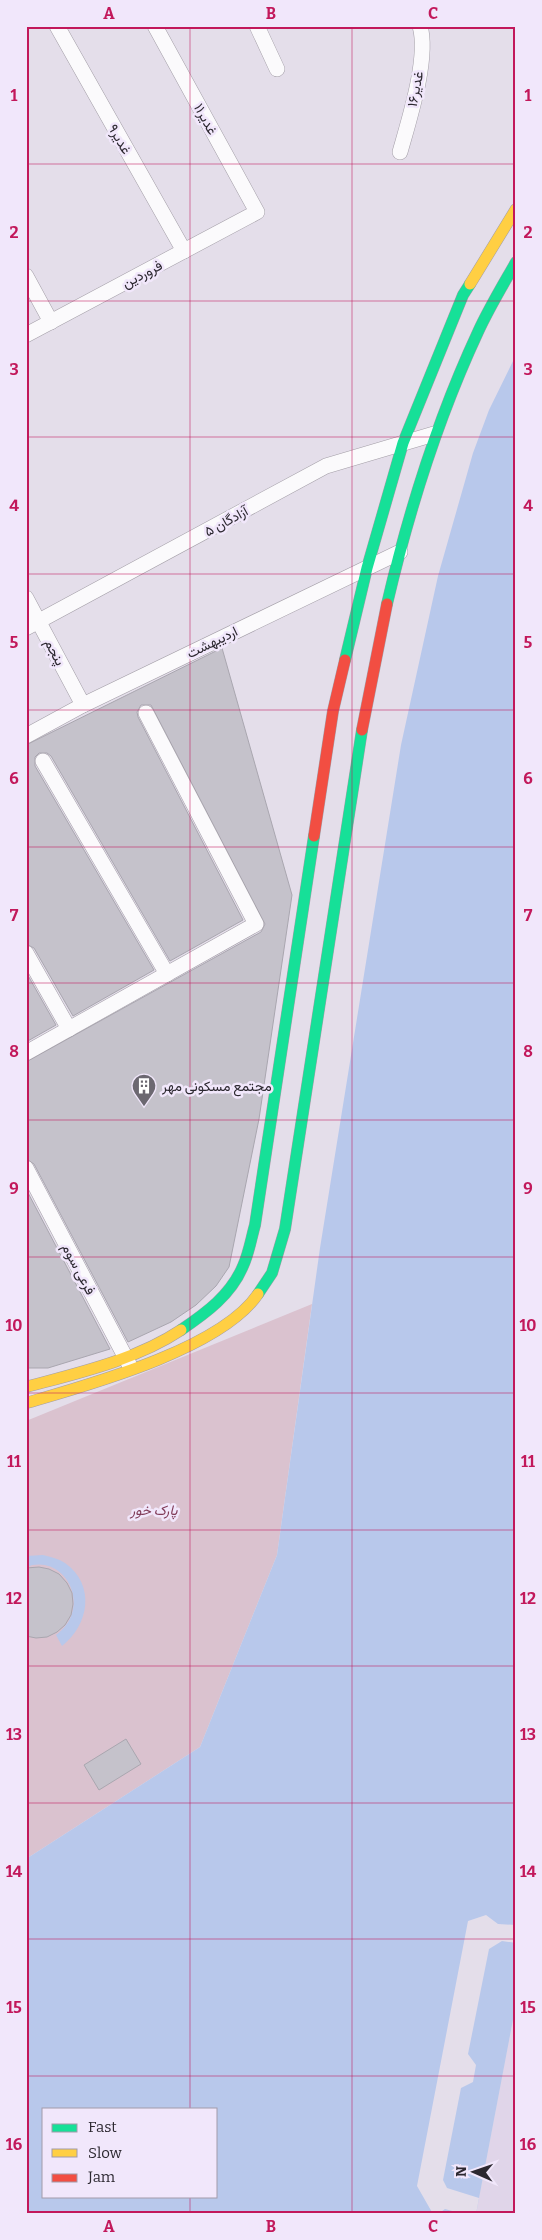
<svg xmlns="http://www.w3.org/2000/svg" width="542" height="2240" font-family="Bitter,Vazirmatn,serif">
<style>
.built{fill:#e0d5e9}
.green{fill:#dac2cf}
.water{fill:#b8c8eb;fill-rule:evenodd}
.pier{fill:#e4deea}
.building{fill:#c5c2cb;stroke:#a9a6af}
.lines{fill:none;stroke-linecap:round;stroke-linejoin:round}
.street-casing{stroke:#a39ea7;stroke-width:16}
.fast-casing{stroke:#a39ea7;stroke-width:12}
.slow-casing{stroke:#a39ea7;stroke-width:12}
.jam-casing{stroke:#a39ea7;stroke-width:12}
.street{stroke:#fbfafc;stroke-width:15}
.fast{stroke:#16e098;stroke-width:11}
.slow{stroke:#ffcf43;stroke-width:11}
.jam{stroke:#f24e42;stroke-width:11}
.grid{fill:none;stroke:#c2185b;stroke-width:1;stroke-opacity:0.55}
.labels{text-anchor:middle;stroke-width:5;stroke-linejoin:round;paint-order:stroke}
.street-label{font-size:14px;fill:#2c2830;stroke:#f1e7fb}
.poi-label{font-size:14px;fill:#2c2830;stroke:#f1e7fb;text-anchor:start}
.park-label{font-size:14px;font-style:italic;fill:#803b58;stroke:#f1e7fb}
.neatline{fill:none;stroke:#c2185b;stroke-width:2}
.grid-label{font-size:16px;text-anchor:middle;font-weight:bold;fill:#c2185b}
</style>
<rect width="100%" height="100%" fill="#e4deea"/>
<path class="built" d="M 516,2004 L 516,2214 L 476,2214 L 479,2198 Z"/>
<path class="green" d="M 312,1304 L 277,1555 L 200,1747 L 26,1859 L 26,1421 Z"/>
<g class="water">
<path d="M 516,355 L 516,2004 L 476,2214 L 26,2214 L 26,1859 L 200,1747 L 277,1555 L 320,1248 L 401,745 L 438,576 L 473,453 L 489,410 ZM 44,2109 L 216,2109 L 216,2196 L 44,2196 Z"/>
<path d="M 43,1555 C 51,1557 59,1559 65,1563 C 96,1585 89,1625 62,1646 L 56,1635 C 94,1608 65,1552 26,1567 L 26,1556 Z"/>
</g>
<path class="pier" d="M 486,1915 L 498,1924 L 516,1925 L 516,1943 L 502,1941 L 489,1949 L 468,2054 L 476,2065 L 473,2082 L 461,2088 L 443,2180 L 447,2188 L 479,2198 L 476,2214 L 463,2214 L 445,2209 L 438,2214 L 433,2214 L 417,2186 L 468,1921 Z"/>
<g class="building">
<path d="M 222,648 L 292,895 L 259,1119 L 229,1267 L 216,1286 L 196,1305 L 171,1322 L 128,1342 L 34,1164 L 26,1159 L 26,1062 L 261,932 L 265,924 L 151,705 L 141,705 L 137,712 L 138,717 L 243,920 L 170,961 L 51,756 L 47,753 L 39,753 L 35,757 L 35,766 L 154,970 L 73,1016 L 34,948 L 26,944 L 26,745 Z"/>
<path d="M 26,972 L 56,1025 L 26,1042 Z"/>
<path d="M 26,1189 L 110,1349 L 48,1368 L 26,1368 Z"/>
<path d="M 39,1567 L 49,1569 L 59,1574 L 67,1583 L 72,1593 L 73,1604 L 71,1615 L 65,1625 L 57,1632 L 47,1637 L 36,1638 L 26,1636 L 26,1568 Z"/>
<path d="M 126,1739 L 141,1764 L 99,1790 L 84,1765 Z"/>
</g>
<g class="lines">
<defs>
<g id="street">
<path d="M 57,26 L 184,251"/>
<path d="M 257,26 L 277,69"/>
<path d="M 400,152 C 409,120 429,58 420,26"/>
<path d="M 26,276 L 51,322"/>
<path d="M 26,335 L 257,212 L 155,26"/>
<path d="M 26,598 L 83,705"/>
<path d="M 26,628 L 326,466 L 434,434"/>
<path d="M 26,736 L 83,705 L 400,552"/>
<path d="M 43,761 L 167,974"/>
<path d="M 26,953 L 69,1029"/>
<path d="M 26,1053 L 256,924 L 146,713"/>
<path d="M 26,1168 L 129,1364"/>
</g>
<g id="fast">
<path d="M 387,604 C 409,510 437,420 478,332 C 489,308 503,285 516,262"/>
<path d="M 345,660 L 367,568 L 403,443 L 463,295 L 470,284"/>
<path d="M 258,1294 L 272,1273 L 285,1229 L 362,730"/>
<path d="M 181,1330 C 206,1313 231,1295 243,1266 C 249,1253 251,1239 255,1225 L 314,836"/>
</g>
<g id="slow">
<path d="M 470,284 L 516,209"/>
<path d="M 26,1387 C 78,1373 136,1360 181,1330"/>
<path d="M 26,1403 C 88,1385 221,1349 258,1294"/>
</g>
<g id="jam">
<path d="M 362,730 L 387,604"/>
<path d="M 314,836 L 333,711 L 345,660"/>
</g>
</defs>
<use href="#street" class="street-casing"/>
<use href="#fast" class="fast-casing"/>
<use href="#slow" class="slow-casing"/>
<use href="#jam" class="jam-casing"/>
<use href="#street" class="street"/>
<use href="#fast" class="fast"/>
<use href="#slow" class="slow"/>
<use href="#jam" class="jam"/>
</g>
<path class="grid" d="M 190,26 L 190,2109M 352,26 L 352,2214M 26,164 L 516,164M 26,301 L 516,301M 26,437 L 516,437M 26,574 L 516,574M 26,710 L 516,710M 26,847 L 516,847M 26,983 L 516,983M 26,1120 L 516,1120M 26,1257 L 516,1257M 26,1393 L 516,1393M 26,1530 L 516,1530M 26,1666 L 516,1666M 26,1803 L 516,1803M 26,1939 L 516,1939M 26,2076 L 516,2076M 190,2196 L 190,2214"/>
<defs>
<symbol id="building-pin" viewBox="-11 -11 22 30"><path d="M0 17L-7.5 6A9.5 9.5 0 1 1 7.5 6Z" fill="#6c6871" stroke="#f1e7fb"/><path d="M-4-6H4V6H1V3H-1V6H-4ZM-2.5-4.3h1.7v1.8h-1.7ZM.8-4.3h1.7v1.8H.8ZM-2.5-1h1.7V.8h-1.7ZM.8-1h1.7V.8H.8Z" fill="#fff"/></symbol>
</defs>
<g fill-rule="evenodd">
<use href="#building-pin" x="130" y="1072" width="28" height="38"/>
</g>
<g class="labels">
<g class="street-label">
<text transform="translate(415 89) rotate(-79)" y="5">غدیر۱۶</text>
<text transform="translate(206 119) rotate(61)" y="5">غدیر۱۱</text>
<text transform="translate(120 139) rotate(60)" y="5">غدیر۹</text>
<text transform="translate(142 274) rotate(-28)" y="5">فروردین</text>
<text transform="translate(226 521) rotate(-29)" y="5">آزادگان ۵</text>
<text transform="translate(212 642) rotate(-26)" y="5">اردیبهشت</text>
<text transform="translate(55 652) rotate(62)" y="5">پنجم</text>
<text transform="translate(79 1269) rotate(62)" y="5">فرعی سوم</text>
</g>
<g class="poi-label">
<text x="162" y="1091">مجتمع مسکونی مهر</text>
</g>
<g class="park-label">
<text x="154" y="1515">پارک خور</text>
</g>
</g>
<rect width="542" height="2240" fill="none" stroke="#f1e7fb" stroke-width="55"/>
<rect x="42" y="2108" width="175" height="90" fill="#f1e7fb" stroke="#a29baa"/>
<rect x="52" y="2124" width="25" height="8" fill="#16e098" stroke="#a29baa"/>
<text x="88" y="2132" font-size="15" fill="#2c2830">Fast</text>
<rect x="52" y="2149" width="25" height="8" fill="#ffcf43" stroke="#a29baa"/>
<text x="88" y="2158" font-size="15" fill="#2c2830">Slow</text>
<rect x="52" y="2174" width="25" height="8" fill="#f24e42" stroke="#a29baa"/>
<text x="88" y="2182" font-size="15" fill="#2c2830">Jam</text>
<g transform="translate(474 2172) rotate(272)" stroke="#f1e7fb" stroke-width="4" paint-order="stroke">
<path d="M0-4L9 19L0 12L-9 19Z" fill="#2c2830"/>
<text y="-8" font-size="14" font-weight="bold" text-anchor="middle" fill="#2c2830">N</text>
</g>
<rect x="28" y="28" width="486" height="2184" class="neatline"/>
<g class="grid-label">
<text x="109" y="19">A</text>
<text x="271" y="19">B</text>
<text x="433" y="19">C</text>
<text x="14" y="101">1</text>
<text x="528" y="101">1</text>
<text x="14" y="238">2</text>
<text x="528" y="238">2</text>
<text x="14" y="375">3</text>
<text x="528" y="375">3</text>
<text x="14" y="511">4</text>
<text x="528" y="511">4</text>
<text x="14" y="648">5</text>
<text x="528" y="648">5</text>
<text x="14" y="784">6</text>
<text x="528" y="784">6</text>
<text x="14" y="921">7</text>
<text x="528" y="921">7</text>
<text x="14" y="1057">8</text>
<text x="528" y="1057">8</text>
<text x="14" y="1194">9</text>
<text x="528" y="1194">9</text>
<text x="14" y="1331">10</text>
<text x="528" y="1331">10</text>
<text x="14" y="1467">11</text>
<text x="528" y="1467">11</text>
<text x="14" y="1604">12</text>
<text x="528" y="1604">12</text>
<text x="14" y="1740">13</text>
<text x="528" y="1740">13</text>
<text x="14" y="1877">14</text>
<text x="528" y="1877">14</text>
<text x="14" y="2013">15</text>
<text x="528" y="2013">15</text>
<text x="14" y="2150">16</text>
<text x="528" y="2150">16</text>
<text x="109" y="2232">A</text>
<text x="271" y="2232">B</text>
<text x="433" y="2232">C</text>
</g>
</svg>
